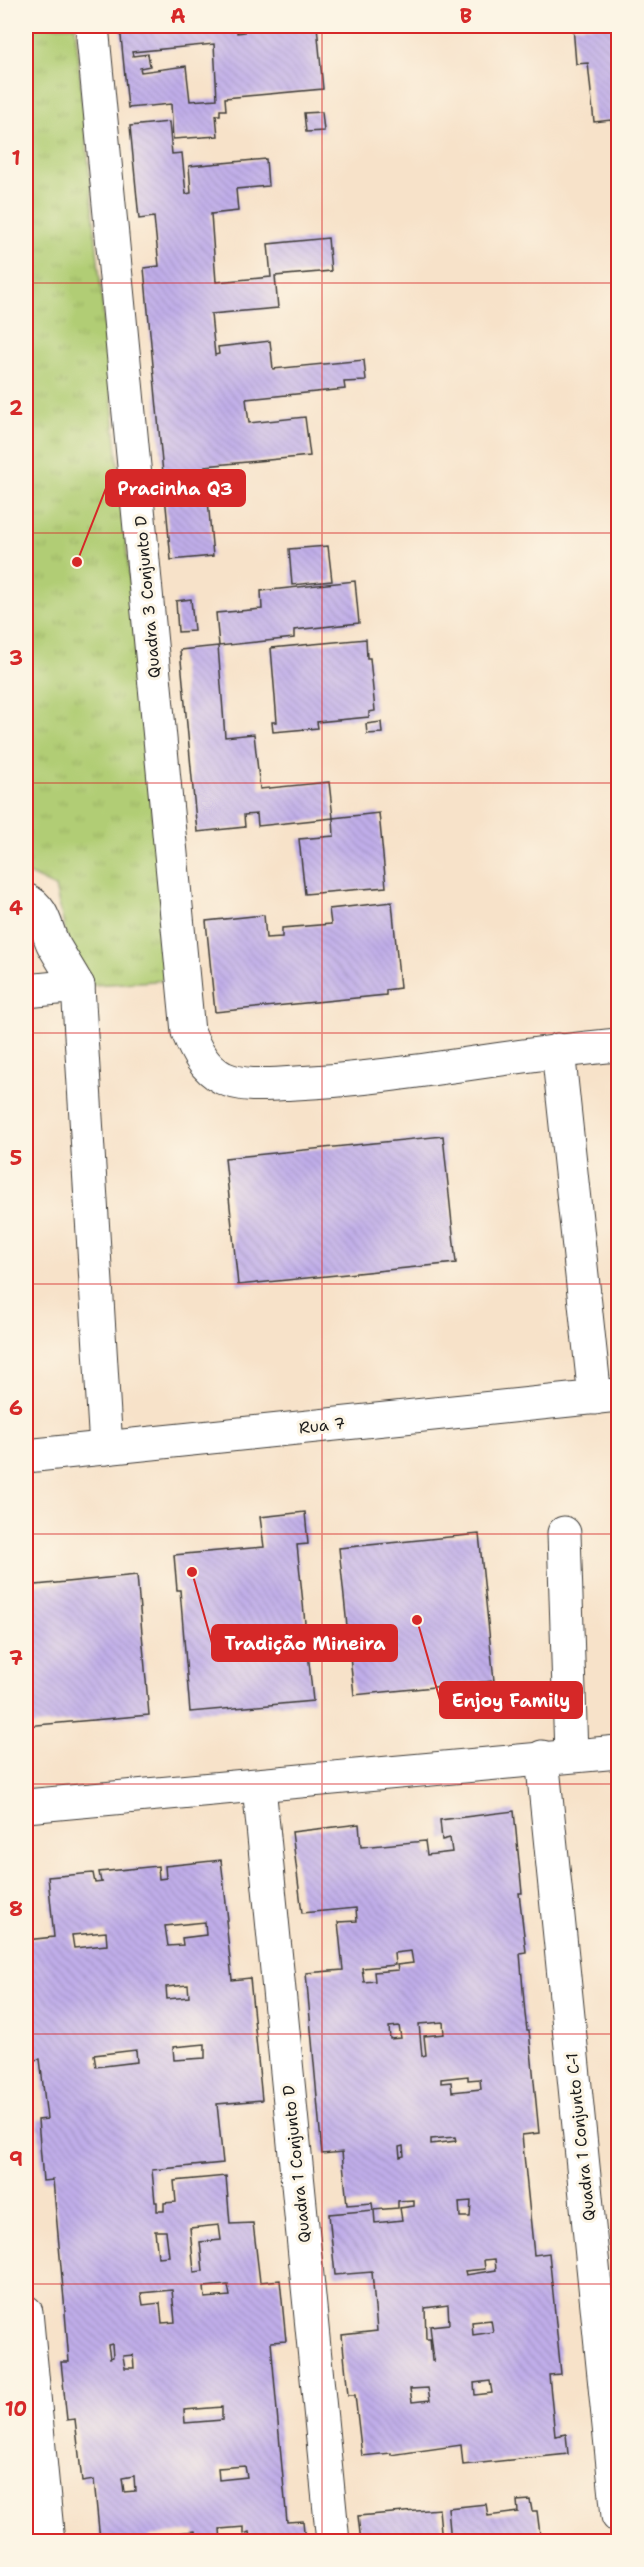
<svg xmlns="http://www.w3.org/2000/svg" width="644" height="2567" font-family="'Shantell Sans',sans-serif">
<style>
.grass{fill:url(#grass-tufts);stroke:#667448;stroke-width:1.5}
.building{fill:url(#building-back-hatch);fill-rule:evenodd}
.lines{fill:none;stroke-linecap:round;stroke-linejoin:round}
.minor-casing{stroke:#3d3a36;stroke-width:35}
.major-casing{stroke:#3d3a36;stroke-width:35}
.minor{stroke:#fff;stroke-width:33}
.major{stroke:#fff;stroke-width:33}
.grid{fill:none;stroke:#d62828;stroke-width:1.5;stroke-opacity:0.55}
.labels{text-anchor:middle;stroke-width:6;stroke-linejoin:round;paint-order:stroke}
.street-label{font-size:16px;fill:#1c1c1c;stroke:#fcf5e5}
.leader{fill:none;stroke:#d62828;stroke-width:2}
.callout-dot{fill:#d62828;stroke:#fcf5e5;stroke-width:2}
.callout{fill:#d62828;stroke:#d62828;stroke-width:2}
.callout-label{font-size:18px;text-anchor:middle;font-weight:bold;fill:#fff}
.neatline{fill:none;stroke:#d62828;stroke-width:2}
.grid-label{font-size:20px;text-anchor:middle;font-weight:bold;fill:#d62828}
</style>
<defs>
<pattern id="grass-tufts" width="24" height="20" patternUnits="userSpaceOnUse" patternTransform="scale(1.5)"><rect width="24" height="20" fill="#b1cd74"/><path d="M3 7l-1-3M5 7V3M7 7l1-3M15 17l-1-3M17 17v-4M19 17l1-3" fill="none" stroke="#98af64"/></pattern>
<pattern id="building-back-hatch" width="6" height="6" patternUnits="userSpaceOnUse" patternTransform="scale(1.5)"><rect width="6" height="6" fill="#c0ade9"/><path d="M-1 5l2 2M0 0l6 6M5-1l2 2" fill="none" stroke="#a494c7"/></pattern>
</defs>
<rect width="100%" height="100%" fill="#fcf5e5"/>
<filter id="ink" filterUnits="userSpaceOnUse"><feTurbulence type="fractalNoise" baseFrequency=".0167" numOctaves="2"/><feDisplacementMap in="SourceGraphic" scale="12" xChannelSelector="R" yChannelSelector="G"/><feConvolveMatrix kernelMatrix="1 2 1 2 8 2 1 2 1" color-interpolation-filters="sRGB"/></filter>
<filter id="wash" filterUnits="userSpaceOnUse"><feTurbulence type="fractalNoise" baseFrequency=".008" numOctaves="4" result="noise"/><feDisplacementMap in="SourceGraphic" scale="24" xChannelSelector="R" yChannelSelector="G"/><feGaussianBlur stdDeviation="1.35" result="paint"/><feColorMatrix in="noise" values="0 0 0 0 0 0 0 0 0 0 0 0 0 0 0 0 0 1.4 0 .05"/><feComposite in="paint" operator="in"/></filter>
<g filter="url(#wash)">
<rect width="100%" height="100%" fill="#f7e2c9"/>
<path class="grass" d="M 26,26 L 75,26 L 169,980 L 78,986 L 55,887 L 26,873 Z"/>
<g id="blocks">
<g class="building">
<path d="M 120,26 L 237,26 L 237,33 L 244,32 L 243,26 L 317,26 L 323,89 L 225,98 L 226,110 L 220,110 L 220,115 L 216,115 L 218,136 L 173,139 L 171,104 L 128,108 ZM 214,44 L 217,99 L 190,101 L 186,66 L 141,72 L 140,68 L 150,66 L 148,54 L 133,56 L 132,52 Z"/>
<path d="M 573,26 L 618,26 L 618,168 L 611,120 L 594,122 L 588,63 L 576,64 Z"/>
<path d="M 322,112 L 324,131 L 306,132 L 304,113 Z"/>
<path d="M 169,122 L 172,154 L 182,153 L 186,194 L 191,193 L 189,166 L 266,159 L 268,186 L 236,189 L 238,211 L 211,214 L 216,282 L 271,277 L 268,244 L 328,238 L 331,271 L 275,276 L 278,308 L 211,314 L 215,355 L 219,354 L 218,347 L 270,341 L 273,369 L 364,360 L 366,381 L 344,382 L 345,389 L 246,399 L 249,423 L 305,417 L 310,456 L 205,466 L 213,556 L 171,560 L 144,268 L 159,266 L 154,217 L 139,219 L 130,126 Z"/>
<path d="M 328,546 L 332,581 L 292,585 L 289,549 Z"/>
<path d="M 355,581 L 359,623 L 294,630 L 294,638 L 219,646 L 216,613 L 262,609 L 261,591 Z"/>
<path d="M 191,599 L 194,631 L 178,632 L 176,601 Z"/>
<path d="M 366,639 L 367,658 L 370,658 L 375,711 L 369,712 L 369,717 L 317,722 L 318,728 L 273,732 L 272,722 L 277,722 L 271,648 Z"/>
<path d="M 218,646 L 225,737 L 254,734 L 260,789 L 329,782 L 333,818 L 258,826 L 257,814 L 244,815 L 245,827 L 197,832 L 180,650 Z"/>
<path d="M 381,722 L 382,733 L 367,734 L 366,724 Z"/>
<path d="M 379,813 L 386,887 L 305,894 L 299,839 L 334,836 L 333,818 Z"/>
<path d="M 392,902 L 400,988 L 386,990 L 386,995 L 215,1012 L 206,921 L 264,915 L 266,938 L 282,937 L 282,928 L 331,924 L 329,909 Z"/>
<path d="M 443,1136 L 456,1263 L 238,1285 L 225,1158 Z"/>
<path d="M 305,1512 L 308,1544 L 297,1545 L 313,1701 L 190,1712 L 180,1590 L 177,1590 L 174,1555 L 264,1547 L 260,1517 Z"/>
<path d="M 479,1534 L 494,1681 L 354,1695 L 339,1548 Z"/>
<path d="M 137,1575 L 149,1715 L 26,1726 L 26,1586 Z"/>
<path d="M 514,1811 L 522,1893 L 519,1893 L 526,1952 L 520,1953 L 525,2014 L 527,2030 L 529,2030 L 539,2133 L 522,2135 L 534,2255 L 549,2253 L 561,2374 L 549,2375 L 555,2436 L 566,2434 L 568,2454 L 463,2465 L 461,2445 L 391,2455 L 391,2453 L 362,2456 L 355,2395 L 348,2395 L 342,2335 L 377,2331 L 372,2272 L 335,2275 L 329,2214 L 374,2210 L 375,2223 L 402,2220 L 400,2208 L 414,2206 L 414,2200 L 398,2201 L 398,2208 L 373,2210 L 372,2203 L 347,2205 L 342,2152 L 322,2154 L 306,1973 L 343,1970 L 338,1922 L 357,1921 L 356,1908 L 302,1913 L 292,1832 L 359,1824 L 361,1847 L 425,1841 L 427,1855 L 452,1852 L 450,1838 L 442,1840 L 440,1820 ZM 411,1951 L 413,1963 L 397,1965 L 398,1970 L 374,1972 L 375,1981 L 364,1982 L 362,1968 L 395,1965 L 394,1953 ZM 443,2022 L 444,2034 L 424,2036 L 426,2055 L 422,2056 L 419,2024 ZM 399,2026 L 401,2038 L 390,2039 L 389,2027 ZM 468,2076 L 468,2080 L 480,2079 L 481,2089 L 452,2092 L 451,2082 L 441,2083 L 441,2079 ZM 455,2137 L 456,2141 L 431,2144 L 431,2139 ZM 403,2146 L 404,2156 L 400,2157 L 399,2147 ZM 471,2201 L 470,2217 L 460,2217 L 459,2202 ZM 495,2259 L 496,2270 L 466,2275 L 465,2271 L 485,2269 L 484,2260 ZM 448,2305 L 449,2324 L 430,2326 L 434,2361 L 432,2361 L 430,2339 L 426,2339 L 425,2308 ZM 491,2320 L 493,2332 L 473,2335 L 472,2322 ZM 490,2381 L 492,2393 L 475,2395 L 474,2383 ZM 428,2388 L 430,2400 L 412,2402 L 410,2389 Z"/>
<path d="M 221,1860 L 228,1920 L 226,1920 L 232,1980 L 250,1978 L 262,2100 L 217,2104 L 223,2163 L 152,2170 L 155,2202 L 157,2202 L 157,2211 L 164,2211 L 164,2203 L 176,2202 L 174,2181 L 226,2176 L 230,2224 L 253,2223 L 260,2282 L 280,2280 L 286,2341 L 271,2342 L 281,2457 L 287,2522 L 303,2521 L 305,2542 L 221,2542 L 250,2537 L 249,2532 L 244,2534 L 244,2527 L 220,2529 L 221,2542 L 196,2542 L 195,2531 L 148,2536 L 149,2542 L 105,2542 L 100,2540 L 94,2480 L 82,2482 L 75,2419 L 67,2420 L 61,2362 L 69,2362 L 64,2300 L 53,2180 L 43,2181 L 38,2120 L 47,2119 L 40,2059 L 34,2060 L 28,2001 L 26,2001 L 26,1940 L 54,1937 L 48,1877 L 93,1873 L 95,1883 L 103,1882 L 101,1882 L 99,1872 L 158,1866 L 159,1879 L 166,1878 L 165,1866 ZM 205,1922 L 206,1935 L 182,1938 L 183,1945 L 168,1946 L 165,1926 ZM 106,1932 L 107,1945 L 74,1948 L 72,1935 ZM 188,1985 L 189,1997 L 167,1999 L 166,1987 ZM 205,2044 L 205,2058 L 174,2060 L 173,2047 ZM 136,2050 L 137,2062 L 96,2067 L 94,2055 ZM 219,2225 L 221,2240 L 200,2242 L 203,2271 L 194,2272 L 190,2228 ZM 155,2231 L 166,2231 L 169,2256 L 158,2257 ZM 228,2285 L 230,2296 L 205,2298 L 204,2287 ZM 172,2290 L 175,2322 L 162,2323 L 160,2303 L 143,2305 L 141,2293 ZM 112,2344 L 113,2357 L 110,2358 L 108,2345 ZM 133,2355 L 134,2368 L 125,2368 L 123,2356 ZM 222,2407 L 222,2420 L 185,2423 L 184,2410 ZM 245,2466 L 247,2477 L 219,2480 L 218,2468 ZM 134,2476 L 135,2491 L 124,2492 L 122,2478 Z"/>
<path d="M 530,2500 L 532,2511 L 537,2511 L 541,2542 L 451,2542 L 448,2508 L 486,2504 L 488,2516 L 518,2512 L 517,2501 Z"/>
<path d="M 439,2509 L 442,2542 L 361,2542 L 358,2516 Z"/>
</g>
</g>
</g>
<g filter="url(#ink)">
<use href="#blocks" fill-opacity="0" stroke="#3d3a36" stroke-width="1.5"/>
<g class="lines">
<defs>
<g id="minor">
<path d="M 92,26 L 188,1032 C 196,1051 204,1068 223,1078 C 244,1088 273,1084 296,1083 C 404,1078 510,1054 618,1045"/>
<path d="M 26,900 C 44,908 45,927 53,944 C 61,958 70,972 78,986 L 106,1448"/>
<path d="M 26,991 L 78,986"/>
<path d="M 558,1050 L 595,1398"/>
<path d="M 564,1533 L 571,1755"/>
<path d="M 542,1757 L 618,2516"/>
<path d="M 259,1786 L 333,2542"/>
<path d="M 26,1806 L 618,1752"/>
<path d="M 26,2312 L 48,2542"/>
</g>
<path id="major" d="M 26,1456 L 618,1395"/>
</defs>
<use href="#minor" class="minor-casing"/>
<use href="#major" class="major-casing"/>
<use href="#minor" class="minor"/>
<use href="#major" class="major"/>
</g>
</g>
<path class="grid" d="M 322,26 L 322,2542M 26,283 L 618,283M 26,533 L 618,533M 26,783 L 618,783M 26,1033 L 618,1033M 26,1284 L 618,1284M 26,1534 L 618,1534M 26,1784 L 618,1784M 26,2034 L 618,2034M 26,2284 L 618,2284"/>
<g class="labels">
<g class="street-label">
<text transform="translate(147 597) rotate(-95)" y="6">Quadra 3 Conjunto D</text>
<text transform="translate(322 1425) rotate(-6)" y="6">Rua 7</text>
<text transform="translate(580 2137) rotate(-96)" y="6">Quadra 1 Conjunto C-1</text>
<text transform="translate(296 2164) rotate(-96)" y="6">Quadra 1 Conjunto D</text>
</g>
</g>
<path class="leader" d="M77 562L106 488M192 1572L212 1643M417 1620L440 1700"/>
<g class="callout-dot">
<circle cx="77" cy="562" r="6"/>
<circle cx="192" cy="1572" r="6"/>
<circle cx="417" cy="1620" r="6"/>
</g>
<g class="callout">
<rect x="106" y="470" width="139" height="36" rx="6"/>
<rect x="212" y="1625" width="185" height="36" rx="6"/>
<rect x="440" y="1682" width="142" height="36" rx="6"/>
</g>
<g class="callout-label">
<text x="175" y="495">Pracinha Q3</text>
<text x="305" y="1650">Tradição Mineira</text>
<text x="511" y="1707">Enjoy Family</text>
</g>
<rect width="644" height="2567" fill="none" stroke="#fcf5e5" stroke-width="66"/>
<rect x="33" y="33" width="578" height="2501" class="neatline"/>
<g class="grid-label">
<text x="178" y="23">A</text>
<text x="466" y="23">B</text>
<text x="16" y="165">1</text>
<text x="16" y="415">2</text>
<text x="16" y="665">3</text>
<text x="16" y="915">4</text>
<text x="16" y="1165">5</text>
<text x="16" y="1415">6</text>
<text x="16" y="1665">7</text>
<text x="16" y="1916">8</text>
<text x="16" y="2166">9</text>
<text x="16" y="2416">10</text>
</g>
</svg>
